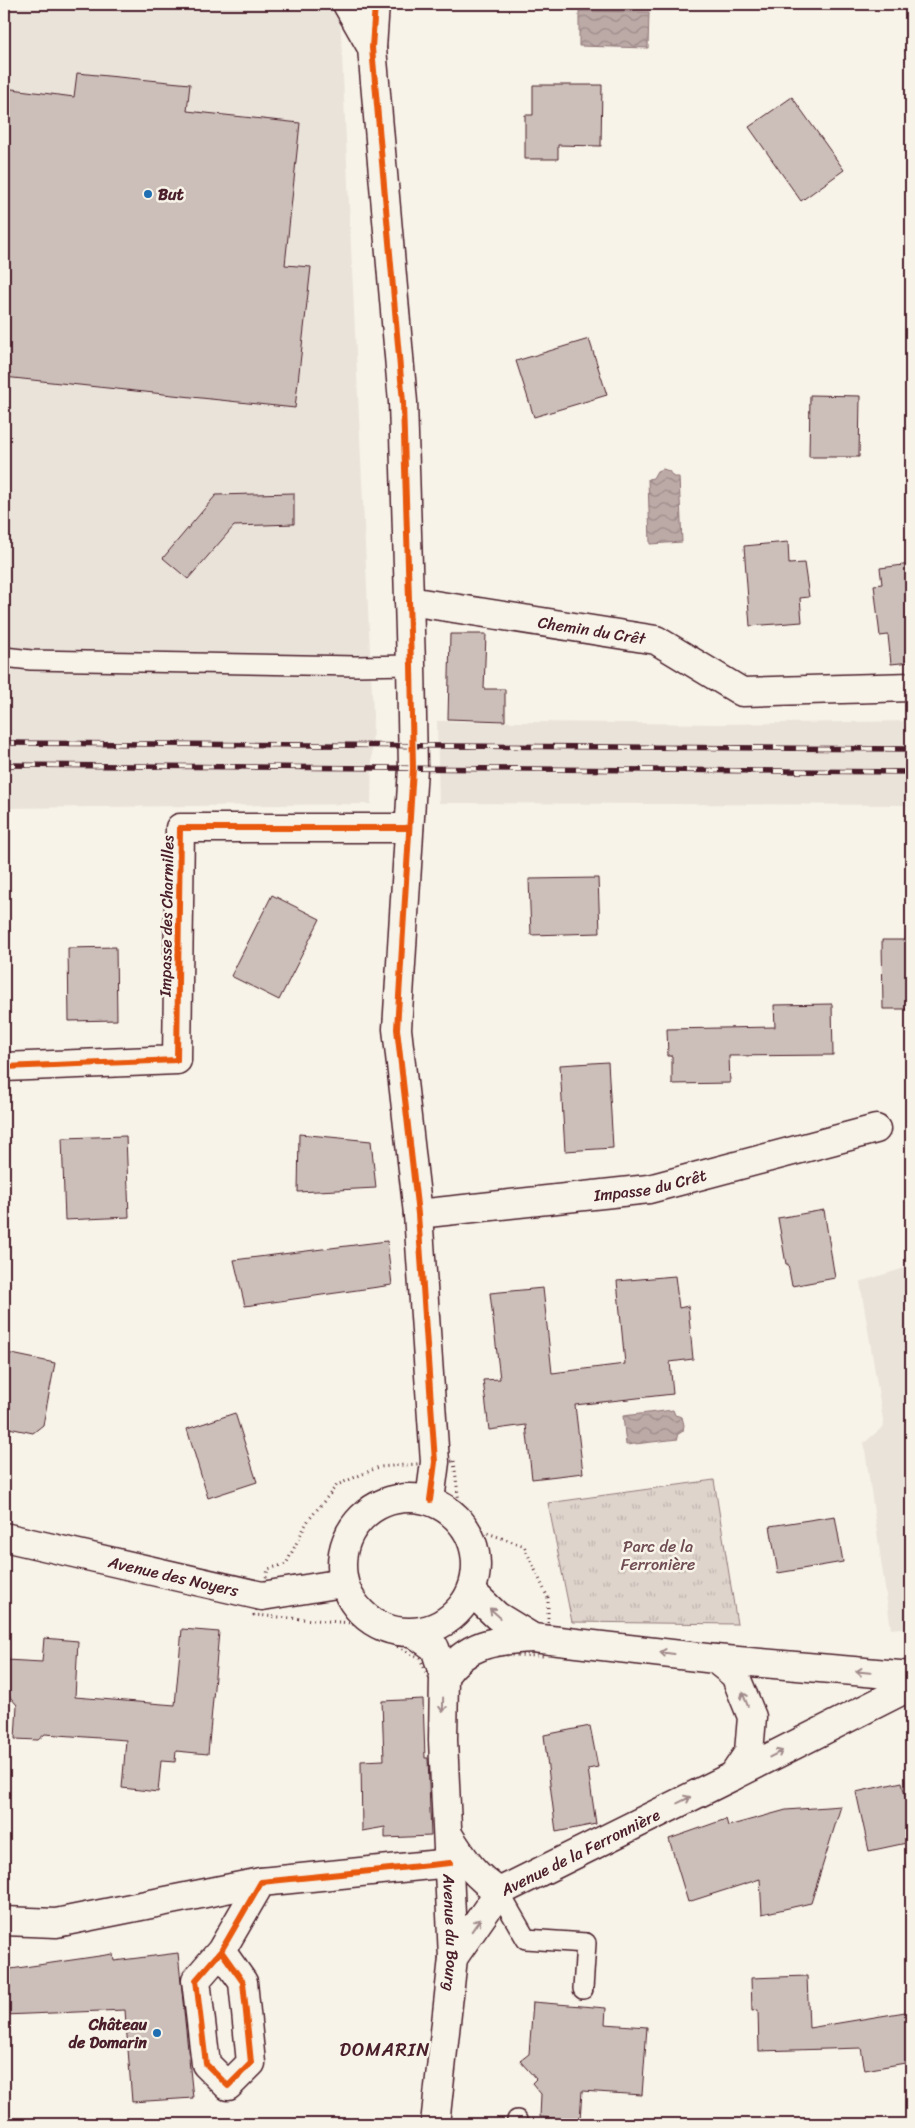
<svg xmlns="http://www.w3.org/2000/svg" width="915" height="2128" font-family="Sriracha,sans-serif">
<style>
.built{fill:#eae3da}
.grass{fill:url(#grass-tufts);stroke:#947a7c}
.water{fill:url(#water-waves);stroke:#8e7275}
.building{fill:#ccbfb9;stroke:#4a1f2b}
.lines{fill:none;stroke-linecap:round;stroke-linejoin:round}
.service-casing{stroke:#4a1f2b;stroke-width:22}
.minor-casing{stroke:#4a1f2b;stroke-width:31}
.tertiary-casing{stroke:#4a1f2b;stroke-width:31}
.path{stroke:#4a1f2b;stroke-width:3;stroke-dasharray:1 4;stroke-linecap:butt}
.service{stroke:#f7f3e8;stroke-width:19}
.minor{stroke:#f7f3e8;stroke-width:28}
.tertiary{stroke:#f7f3e8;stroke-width:28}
.rail-casing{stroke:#4a1f2b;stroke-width:5.5}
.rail{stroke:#f7f3e8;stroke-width:4;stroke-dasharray:11;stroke-linecap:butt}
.cycleway-casing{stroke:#f7f3e8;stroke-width:9}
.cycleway{stroke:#e8590c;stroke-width:6}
.oneway{stroke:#a0898a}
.poi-dot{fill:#1f6fb2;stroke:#f7f3e8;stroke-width:2}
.labels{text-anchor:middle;stroke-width:5;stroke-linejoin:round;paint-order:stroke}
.poi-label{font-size:16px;font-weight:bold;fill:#4a1f2b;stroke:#f7f3e8;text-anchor:start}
.street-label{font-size:16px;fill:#4a1f2b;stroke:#f7f3e8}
.park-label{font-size:16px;fill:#6f4c53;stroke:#f7f3e8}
.quarter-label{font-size:19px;letter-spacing:1px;fill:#4a1f2b;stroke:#f7f3e8}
</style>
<defs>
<pattern id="grass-tufts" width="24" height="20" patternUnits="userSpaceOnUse" patternTransform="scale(1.25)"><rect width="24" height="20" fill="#ded4cc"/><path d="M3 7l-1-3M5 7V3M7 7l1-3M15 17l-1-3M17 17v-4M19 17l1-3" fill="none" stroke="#c0b6af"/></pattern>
<pattern id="water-waves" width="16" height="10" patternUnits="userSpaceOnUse" patternTransform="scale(1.25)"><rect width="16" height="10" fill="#bcaaa7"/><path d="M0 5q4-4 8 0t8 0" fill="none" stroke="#9b8a88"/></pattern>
</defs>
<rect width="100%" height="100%" fill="#f7f3e8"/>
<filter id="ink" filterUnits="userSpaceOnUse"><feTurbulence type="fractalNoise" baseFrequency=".02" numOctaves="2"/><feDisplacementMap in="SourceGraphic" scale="10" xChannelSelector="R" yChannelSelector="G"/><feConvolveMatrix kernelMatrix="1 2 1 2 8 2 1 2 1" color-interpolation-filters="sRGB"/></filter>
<g filter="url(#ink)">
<g class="built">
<path d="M 4,4 L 329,4 L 340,13 L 373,715 L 371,804 L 4,808 Z"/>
<path d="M 437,721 L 722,724 L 911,721 L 911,805 L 439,803 Z"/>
<path d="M 911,1266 L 911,1627 L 891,1629 L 864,1443 L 884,1426 L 860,1282 Z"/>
</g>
<path class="grass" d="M 714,1480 L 737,1624 L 572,1622 L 548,1503 Z"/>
<g class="water">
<path d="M 579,11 L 649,12 L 648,48 L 579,46 Z"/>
<path d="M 663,469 L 669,471 L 673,477 L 679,477 L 682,542 L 650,544 L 648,479 L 653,478 L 657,471 Z"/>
<path d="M 673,1410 L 675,1415 L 682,1417 L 684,1425 L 683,1431 L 677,1435 L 678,1439 L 626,1445 L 623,1416 Z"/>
</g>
<g class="building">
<path d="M 77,73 L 190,84 L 187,111 L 300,123 L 285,265 L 311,267 L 295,408 L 4,377 L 4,88 L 74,97 Z"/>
<path d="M 533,85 L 602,85 L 601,146 L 558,145 L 558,159 L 525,159 L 525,115 L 533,115 Z"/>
<path d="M 792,97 L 844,170 L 801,201 L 749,127 Z"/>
<path d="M 589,339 L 607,395 L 534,417 L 516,361 Z"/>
<path d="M 810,395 L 860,396 L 859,457 L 809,457 Z"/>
<path d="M 294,493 L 294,524 L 234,526 L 188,579 L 163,558 L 216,495 Z"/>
<path d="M 788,542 L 789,564 L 804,563 L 809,597 L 800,598 L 802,622 L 750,626 L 744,546 Z"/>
<path d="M 911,564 L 911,662 L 891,664 L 888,635 L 880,636 L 874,585 L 882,584 L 880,568 Z"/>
<path d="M 450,634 L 486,634 L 484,689 L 505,689 L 505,721 L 448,719 Z"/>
<path d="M 598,878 L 600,933 L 531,935 L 529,879 Z"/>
<path d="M 272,895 L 320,919 L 279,1000 L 231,976 Z"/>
<path d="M 882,940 L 911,940 L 911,1009 L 883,1009 Z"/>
<path d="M 116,947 L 117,1020 L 69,1021 L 68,948 Z"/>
<path d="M 832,1004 L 833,1055 L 729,1056 L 730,1083 L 672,1084 L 672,1056 L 668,1056 L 667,1029 L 775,1027 L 774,1005 Z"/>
<path d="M 608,1062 L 613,1148 L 565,1151 L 560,1065 Z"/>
<path d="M 299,1134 L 371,1141 L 376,1188 L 298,1192 Z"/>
<path d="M 126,1136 L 129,1217 L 65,1220 L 62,1138 Z"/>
<path d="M 824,1210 L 835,1278 L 792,1286 L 788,1264 L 786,1264 L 778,1218 Z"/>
<path d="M 387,1241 L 392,1285 L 245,1306 L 234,1260 Z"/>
<path d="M 675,1276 L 679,1308 L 688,1306 L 693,1359 L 670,1362 L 673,1394 L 575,1405 L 583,1473 L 532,1479 L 526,1425 L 489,1430 L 483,1380 L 500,1379 L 490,1293 L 543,1288 L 552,1373 L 625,1364 L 617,1281 Z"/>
<path d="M 7,1353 L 55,1363 L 43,1425 L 33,1433 L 4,1427 L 4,1369 Z"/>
<path d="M 235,1413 L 257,1482 L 208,1498 L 187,1429 Z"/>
<path d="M 835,1516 L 843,1562 L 778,1573 L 770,1526 Z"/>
<path d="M 182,1629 L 219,1632 L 208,1754 L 176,1751 L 175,1762 L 161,1761 L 158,1792 L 122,1788 L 126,1740 L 45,1734 L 38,1740 L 15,1739 L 17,1705 L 4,1690 L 6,1660 L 42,1662 L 44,1638 L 78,1641 L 75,1697 L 175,1705 Z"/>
<path d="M 423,1699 L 425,1758 L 428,1758 L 431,1836 L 385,1838 L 385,1827 L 362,1831 L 361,1761 L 384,1760 L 382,1701 Z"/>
<path d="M 590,1726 L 598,1767 L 588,1769 L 596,1824 L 556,1832 L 544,1735 Z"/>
<path d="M 902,1782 L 911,1824 L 911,1842 L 869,1851 L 856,1792 Z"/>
<path d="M 841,1806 L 811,1903 L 762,1914 L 760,1879 L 688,1902 L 669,1839 L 726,1819 L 728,1826 L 786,1810 Z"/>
<path d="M 178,1953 L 193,2098 L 132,2102 L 125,2010 L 4,2015 L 4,1970 L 113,1954 L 114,1961 Z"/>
<path d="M 807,1976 L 809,2028 L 911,2011 L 911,2062 L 865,2070 L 861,2048 L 759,2051 L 758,2010 L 752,2011 L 751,1978 Z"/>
<path d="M 533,2002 L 606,2008 L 605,2024 L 647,2027 L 642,2095 L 582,2091 L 580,2120 L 540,2117 L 541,2094 L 532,2083 L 536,2079 L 520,2061 L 529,2054 Z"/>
</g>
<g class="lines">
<defs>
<g id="service">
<path d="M 4,657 L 31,660 L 356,666 L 411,665"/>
<path d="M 499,1892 L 526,1939 L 586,1943 L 583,1989"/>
<path d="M 517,2124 L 517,2120"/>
</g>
<g id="minor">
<path id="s1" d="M 409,601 L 656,640 L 742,692 L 911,687"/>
<path d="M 4,1067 L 177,1060 L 180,828 L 409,828"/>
<path id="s2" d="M 418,1214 L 649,1189 L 876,1129"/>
<path id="s3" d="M 4,1537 L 262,1596 L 343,1583"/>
<path d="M 715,1659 L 911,1676"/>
<path d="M 733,1776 L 911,1686"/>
<path d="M 4,1921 L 56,1923 L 261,1882"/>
<path d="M 221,1951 L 196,1980 L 206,2064 L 228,2086 L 251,2063 L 243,1982 L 221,1951 L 261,1882 L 450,1863"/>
</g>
<g id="tertiary">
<path d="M 347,4 L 372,48"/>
<path d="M 375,4 L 372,48 L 403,402 L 411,665 L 413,768 L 397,1029 L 418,1214 L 435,1462 L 430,1500"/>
<circle cx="409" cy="1565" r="67"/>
<path id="s4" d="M 414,1633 L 435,1648 L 444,1676 L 443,1740 L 453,1958 L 435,2124"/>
<path d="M 444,1676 C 467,1643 495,1640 533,1638"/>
<path d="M 449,1836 C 466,1862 473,1874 499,1892"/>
<path id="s5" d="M 453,1958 L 499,1892 L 733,1776 L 749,1752 L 752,1717 L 735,1675 L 715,1659 L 533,1638 L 497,1616 L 472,1592"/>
</g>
</defs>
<use href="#service" class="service-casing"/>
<use href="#minor" class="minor-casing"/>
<use href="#tertiary" class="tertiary-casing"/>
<g class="path">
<path d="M 275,4 L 314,7"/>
<path d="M 454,1461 L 459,1503 L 479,1530 L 524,1546 L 548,1598 L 548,1639 L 543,1656 L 478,1654 L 461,1673 L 429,1679 L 420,1658 L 351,1623 L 254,1615 L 262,1596 L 268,1569 L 286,1564 L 307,1522 L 337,1485 L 379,1467 Z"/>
</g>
<use href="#service" class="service"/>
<use href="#minor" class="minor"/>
<use href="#tertiary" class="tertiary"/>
<defs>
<g id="rail">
<path d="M 4,743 L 911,749"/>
<path d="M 4,765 L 911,772"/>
</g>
</defs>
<use href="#rail" class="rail-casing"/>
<use href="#rail" class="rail"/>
<defs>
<g id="cycleway">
<path d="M 375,4 L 372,48 L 403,402 L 411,665 L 413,768 L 397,1029 L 418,1214 L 435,1462 L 430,1500"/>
<path d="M 4,1067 L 177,1060 L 180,828 L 409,828"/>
<path d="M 221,1951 L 196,1980 L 206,2064 L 228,2086 L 251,2063 L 243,1982 L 221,1951 L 261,1882 L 450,1863"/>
</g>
</defs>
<use href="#cycleway" class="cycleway-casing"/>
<use href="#cycleway" class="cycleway"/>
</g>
<defs><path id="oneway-shaft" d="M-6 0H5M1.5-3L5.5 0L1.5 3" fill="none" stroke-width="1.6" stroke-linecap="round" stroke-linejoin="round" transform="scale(1.25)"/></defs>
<g class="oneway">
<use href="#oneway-shaft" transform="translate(495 1613) rotate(-138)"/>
<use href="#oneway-shaft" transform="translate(667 1653) rotate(-173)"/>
<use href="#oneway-shaft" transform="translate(863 1672) rotate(-175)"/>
<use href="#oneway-shaft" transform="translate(745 1699) rotate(-112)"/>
<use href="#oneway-shaft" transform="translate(443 1705) rotate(91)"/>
<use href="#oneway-shaft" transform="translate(776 1754) rotate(-27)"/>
<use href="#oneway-shaft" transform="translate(684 1800) rotate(-26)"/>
<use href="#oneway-shaft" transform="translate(476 1925) rotate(-55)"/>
</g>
</g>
<g class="poi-dot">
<circle cx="148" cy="194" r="5"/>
<circle cx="157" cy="2033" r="5"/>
</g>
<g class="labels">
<g class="poi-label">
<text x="158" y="200">But</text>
<text x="147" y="2030" text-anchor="end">Château<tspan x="147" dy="18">de Domarin</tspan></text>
</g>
<g class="street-label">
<text dy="6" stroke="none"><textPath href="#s1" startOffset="185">Chemin du Crêt</textPath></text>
<text transform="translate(166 916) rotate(-89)" y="6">Impasse des Charmilles</text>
<text dy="6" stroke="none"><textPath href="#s2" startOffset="234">Impasse du Crêt</textPath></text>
<text dy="6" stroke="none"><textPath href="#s3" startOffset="174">Avenue des Noyers</textPath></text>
<text dy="6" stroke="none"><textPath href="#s5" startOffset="171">Avenue de la Ferronnière</textPath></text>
<text dy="6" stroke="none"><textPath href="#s4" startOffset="312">Avenue du Bourg</textPath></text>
</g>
<g class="park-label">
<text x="658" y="1552">Parc de la<tspan x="658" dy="18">Ferronière</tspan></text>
</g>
<g class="quarter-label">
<text x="385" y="2056">DOMARIN</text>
</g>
</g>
<rect width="915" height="2128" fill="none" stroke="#f7f3e8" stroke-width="20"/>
<rect x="10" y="10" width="895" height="2108" fill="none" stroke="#4a1f2b" stroke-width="2" filter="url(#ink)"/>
</svg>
